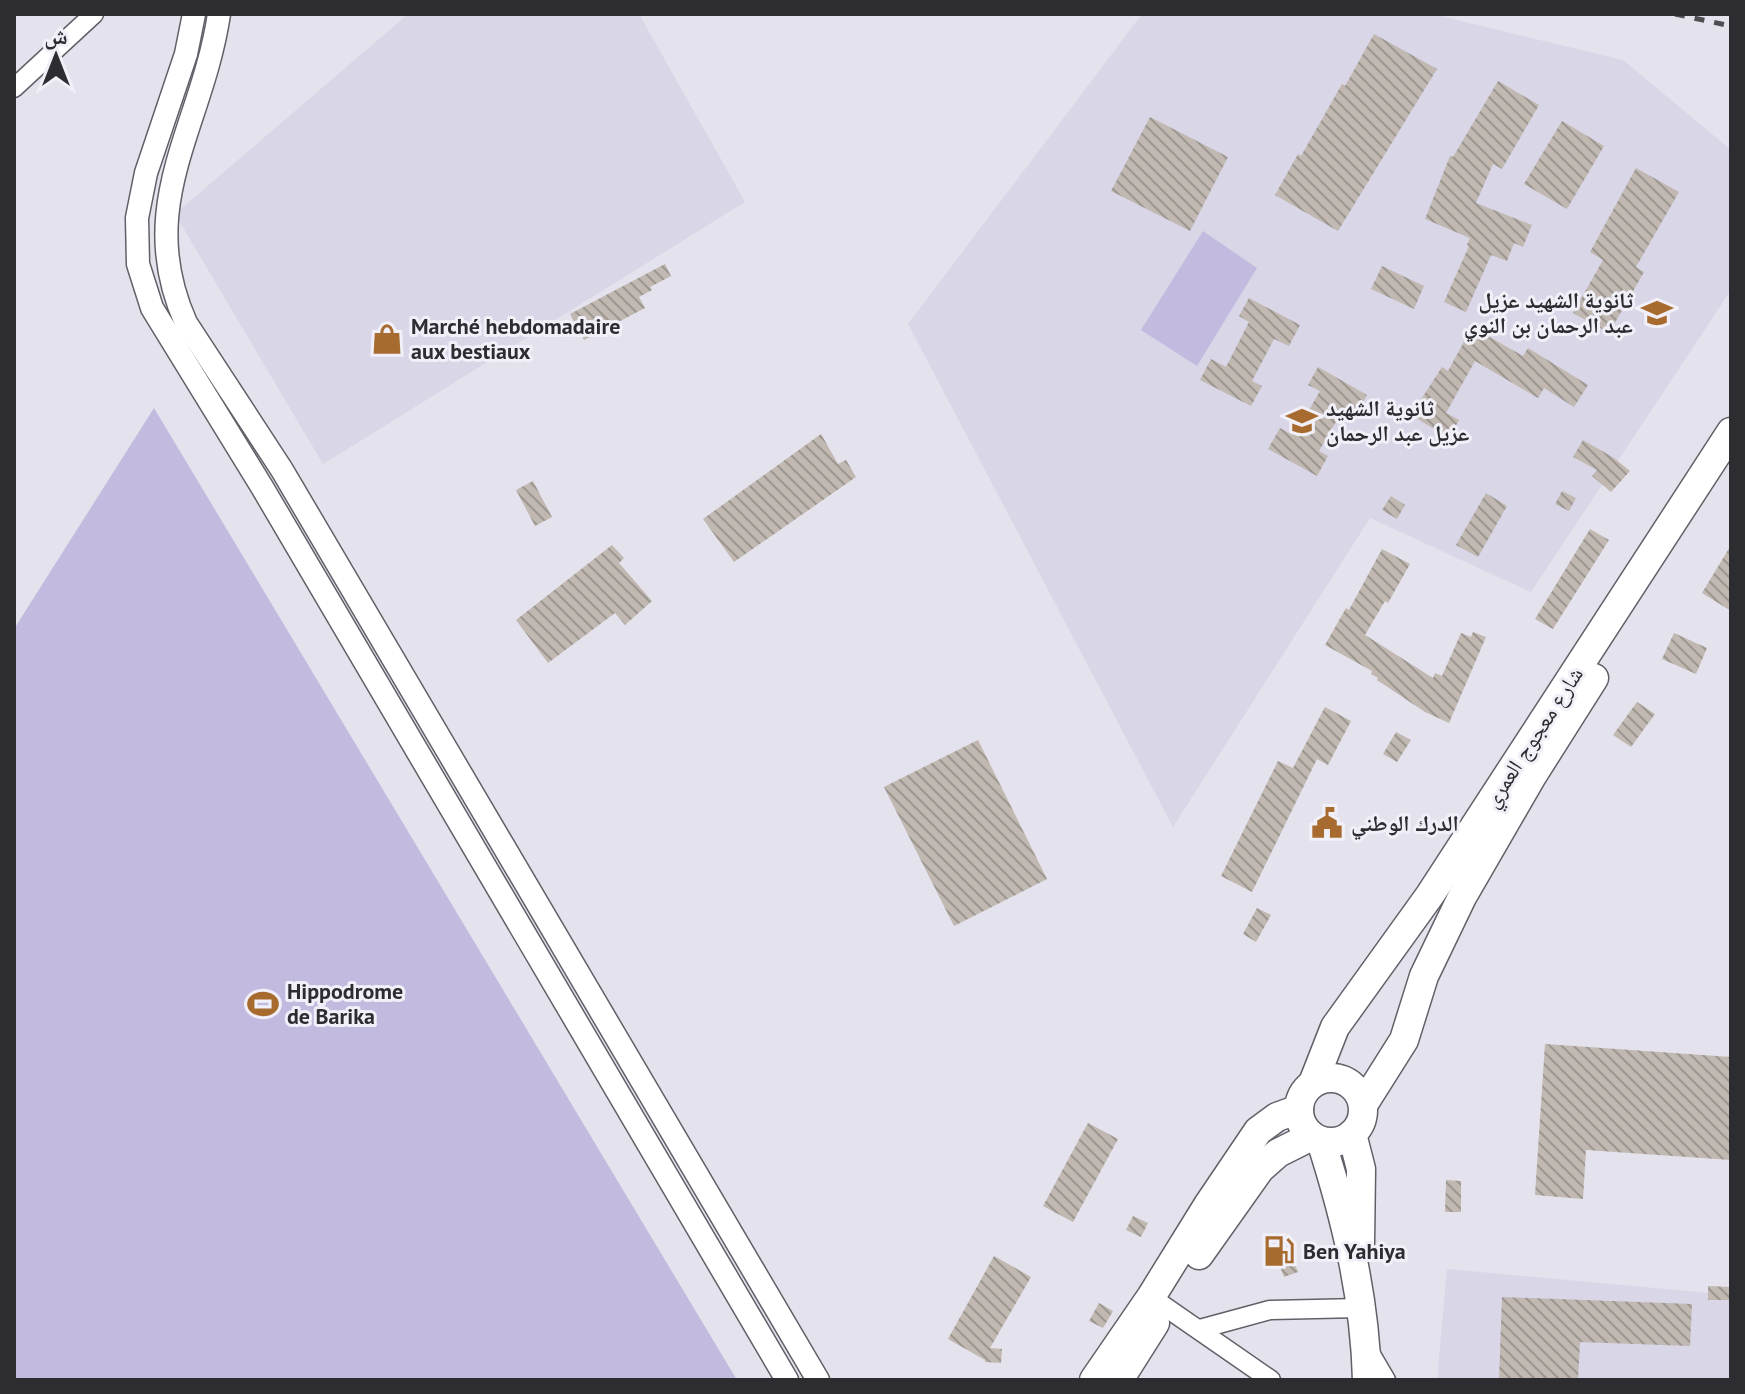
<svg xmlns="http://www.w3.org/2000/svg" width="1745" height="1394" font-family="'PT Sans','Noto Naskh Arabic',sans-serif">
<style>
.built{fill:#d8d6e7}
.pitch{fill:#c2bbdf}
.building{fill:url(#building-back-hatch)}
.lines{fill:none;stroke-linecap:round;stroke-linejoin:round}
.minor-casing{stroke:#616068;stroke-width:21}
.tertiary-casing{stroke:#616068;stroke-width:25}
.primary-casing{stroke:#616068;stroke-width:31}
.minor{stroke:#fff;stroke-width:18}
.tertiary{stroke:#fff;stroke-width:22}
.primary{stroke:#fff;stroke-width:28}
.rail{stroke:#4f4e53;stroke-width:5;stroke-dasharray:10 10;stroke-linecap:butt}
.labels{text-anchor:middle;stroke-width:6;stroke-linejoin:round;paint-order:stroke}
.poi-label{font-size:22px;font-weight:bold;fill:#2d2c30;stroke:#f1f0f9;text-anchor:start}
.street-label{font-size:22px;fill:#2d2c30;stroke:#f1f0f9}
</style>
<defs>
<pattern id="building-back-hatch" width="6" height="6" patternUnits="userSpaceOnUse" patternTransform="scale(2)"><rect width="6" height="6" fill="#c0b8b1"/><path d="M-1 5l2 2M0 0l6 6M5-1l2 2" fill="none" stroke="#9c9690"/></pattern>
</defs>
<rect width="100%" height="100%" fill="#e4e2ec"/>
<g class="built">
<path d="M 408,14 L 639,14 L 745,202 L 323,464 L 175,214 Z"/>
<path d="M 1142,14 L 1432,14 L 1623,60 L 1731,150 L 1731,290 L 1531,592 L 1370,518 L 1173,827 L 908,324 Z"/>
<path d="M 1447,1269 L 1731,1295 L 1731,1380 L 1437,1380 Z"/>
</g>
<g class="pitch">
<path d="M 1203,231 L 1257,268 L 1197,366 L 1141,330 Z"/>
<path d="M 154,408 L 737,1380 L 14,1380 L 14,629 Z"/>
</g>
<g class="building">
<path d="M 1374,34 L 1437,69 L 1338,231 L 1275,195 L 1298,154 L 1301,156 L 1342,84 L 1345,86 Z"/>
<path d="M 1498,81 L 1539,105 L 1502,169 L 1493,164 L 1476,203 L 1532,225 L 1523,247 L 1514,243 L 1507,261 L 1491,255 L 1466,312 L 1444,302 L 1469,246 L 1467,245 L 1470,238 L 1425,219 L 1450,156 L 1453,157 Z"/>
<path d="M 1150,117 L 1228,157 L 1190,231 L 1111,191 Z"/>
<path d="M 1562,121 L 1604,146 L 1567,209 L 1524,184 Z"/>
<path d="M 1636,168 L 1679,192 L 1636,267 L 1644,272 L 1609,333 L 1573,313 L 1603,260 L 1590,252 Z"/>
<path d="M 665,264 L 671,276 L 650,287 L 652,290 L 639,297 L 645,308 L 584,340 L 570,314 Z"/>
<path d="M 1382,266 L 1424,286 L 1414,309 L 1371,289 Z"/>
<path d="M 1249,298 L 1300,325 L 1289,346 L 1274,339 L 1252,381 L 1262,386 L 1251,406 L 1200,380 L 1211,359 L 1226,367 L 1249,322 L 1239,316 Z"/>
<path d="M 1472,327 L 1523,356 L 1528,348 L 1588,385 L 1574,407 L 1544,388 L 1538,398 L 1475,361 L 1446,413 L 1459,420 L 1449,438 L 1411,415 L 1442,367 L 1448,371 Z"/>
<path d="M 1318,367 L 1367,395 L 1356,415 L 1344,408 L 1319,451 L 1328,456 L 1317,476 L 1268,449 L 1280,428 L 1293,435 L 1306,415 L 1320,391 L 1308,385 Z"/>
<path d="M 821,434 L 838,464 L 846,460 L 856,477 L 734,562 L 703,519 Z"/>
<path d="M 1583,440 L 1614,458 L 1630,471 L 1611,492 L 1592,476 L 1597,470 L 1573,457 Z"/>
<path d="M 533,481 L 552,517 L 535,526 L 516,490 Z"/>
<path d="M 1562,491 L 1576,498 L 1569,511 L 1555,504 Z"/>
<path d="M 1486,493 L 1507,506 L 1478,557 L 1456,545 Z"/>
<path d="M 1391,496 L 1405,505 L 1397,519 L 1382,510 Z"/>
<path d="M 1590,529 L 1609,540 L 1553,629 L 1535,619 Z"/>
<path d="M 612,545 L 624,558 L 619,563 L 652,601 L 625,625 L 615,613 L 548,663 L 516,620 Z"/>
<path d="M 1731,545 L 1731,611 L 1702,593 Z"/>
<path d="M 1382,549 L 1410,564 L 1388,603 L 1385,601 L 1365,635 L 1433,678 L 1435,673 L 1442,676 L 1461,633 L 1471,637 L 1473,632 L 1486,637 L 1449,723 L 1425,712 L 1377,680 L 1378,678 L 1371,674 L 1372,671 L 1325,645 L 1346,608 L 1349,610 Z"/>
<path d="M 1674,633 L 1707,648 L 1696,674 L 1662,659 Z"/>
<path d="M 1637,702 L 1655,714 L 1631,747 L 1613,735 Z"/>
<path d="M 1325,707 L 1351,721 L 1328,765 L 1317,759 L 1252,892 L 1221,876 L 1278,761 L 1293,768 Z"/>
<path d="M 1396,732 L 1411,740 L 1397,762 L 1383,754 Z"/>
<path d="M 978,740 L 1047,879 L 954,926 L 884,787 Z"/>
<path d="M 1257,908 L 1271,915 L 1256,942 L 1243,934 Z"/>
<path d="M 1545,1044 L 1731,1057 L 1731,1160 L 1586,1150 L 1583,1199 L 1535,1195 Z"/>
<path d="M 1088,1123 L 1118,1139 L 1073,1222 L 1043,1206 Z"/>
<path d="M 1446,1180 L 1461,1181 L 1461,1212 L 1445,1212 Z"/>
<path d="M 1133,1216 L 1148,1223 L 1141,1237 L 1126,1230 Z"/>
<path d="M 994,1256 L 1031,1277 L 990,1348 L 1002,1349 L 1001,1363 L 985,1362 L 985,1360 L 948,1339 Z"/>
<path d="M 1293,1259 L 1298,1272 L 1284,1277 L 1279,1264 Z"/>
<path d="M 1708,1286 L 1731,1287 L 1731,1300 L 1708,1300 Z"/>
<path d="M 1502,1297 L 1692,1304 L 1690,1346 L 1580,1342 L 1578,1380 L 1499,1380 Z"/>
<path d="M 1099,1303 L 1113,1311 L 1103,1328 L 1089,1321 Z"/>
</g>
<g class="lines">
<defs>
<g id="minor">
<path d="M 14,88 L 94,14"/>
<path d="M 1151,1297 L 1271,1380"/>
<path d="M 1200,1329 L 1270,1310 L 1360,1308"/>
<path d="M 1369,1351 L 1386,1380"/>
</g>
<g id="tertiary">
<path d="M 194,14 L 186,54 L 146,173 L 137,218 L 138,264 L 152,308 L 262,487 L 787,1380"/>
<path d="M 219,14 C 202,128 133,205 186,323 L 282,470 L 818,1380"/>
</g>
<g id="primary">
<circle cx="1331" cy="1110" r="32"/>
<path d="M 1313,1083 L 1335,1027 L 1430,895 L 1731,432"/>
<path d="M 1363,1105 L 1404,1040 L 1424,976 L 1462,897 L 1532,776 L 1594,678"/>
<path d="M 1352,1134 L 1361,1169 L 1360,1243"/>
<path d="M 1321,1141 C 1346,1219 1365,1298 1367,1380"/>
<path d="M 1199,1255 L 1260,1169 L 1278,1153 L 1312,1136"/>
<path d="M 1094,1380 L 1151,1297 L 1208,1205 L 1258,1131 L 1277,1117 L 1299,1109"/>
<path d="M 1119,1380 L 1155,1323"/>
</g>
</defs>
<use href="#minor" class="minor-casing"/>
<use href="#tertiary" class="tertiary-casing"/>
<use href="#primary" class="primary-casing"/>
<use href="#minor" class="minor"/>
<use href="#tertiary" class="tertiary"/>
<use href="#primary" class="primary"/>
<path class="rail" d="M 1675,14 L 1731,26"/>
</g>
<defs>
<symbol id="school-bare" viewBox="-9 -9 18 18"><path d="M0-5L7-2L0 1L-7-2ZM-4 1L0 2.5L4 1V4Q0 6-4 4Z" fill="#a86b2f" stroke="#f1f0f9" stroke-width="2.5" paint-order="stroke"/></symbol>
<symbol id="shop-bare" viewBox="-9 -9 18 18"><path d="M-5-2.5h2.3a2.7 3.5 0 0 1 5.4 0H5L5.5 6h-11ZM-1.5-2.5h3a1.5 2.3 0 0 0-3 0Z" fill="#a86b2f" stroke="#f1f0f9" stroke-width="2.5" paint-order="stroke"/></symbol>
<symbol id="civic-bare" viewBox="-9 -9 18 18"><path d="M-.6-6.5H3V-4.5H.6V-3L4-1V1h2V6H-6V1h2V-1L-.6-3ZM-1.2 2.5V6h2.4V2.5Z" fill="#a86b2f" stroke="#f1f0f9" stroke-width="2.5" paint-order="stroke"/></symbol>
<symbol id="stadium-bare" viewBox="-9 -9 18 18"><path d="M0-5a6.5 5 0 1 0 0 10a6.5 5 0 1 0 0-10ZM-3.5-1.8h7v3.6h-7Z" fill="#a86b2f" stroke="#f1f0f9" stroke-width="2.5" paint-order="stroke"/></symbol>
<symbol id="fuel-bare" viewBox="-9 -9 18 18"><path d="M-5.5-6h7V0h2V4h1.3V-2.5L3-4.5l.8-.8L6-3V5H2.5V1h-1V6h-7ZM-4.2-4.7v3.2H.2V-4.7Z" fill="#a86b2f" stroke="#f1f0f9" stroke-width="2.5" paint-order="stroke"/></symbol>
</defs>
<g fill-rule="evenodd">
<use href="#school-bare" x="1635" y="291" width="44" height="44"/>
<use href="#shop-bare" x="365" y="317" width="44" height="44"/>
<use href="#school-bare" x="1280" y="399" width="44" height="44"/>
<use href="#civic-bare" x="1305" y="801" width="44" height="44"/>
<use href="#stadium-bare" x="241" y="982" width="44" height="44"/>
<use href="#fuel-bare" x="1257" y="1229" width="44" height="44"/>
</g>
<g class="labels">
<g class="poi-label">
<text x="1633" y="308" text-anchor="end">ثانوية الشهيد عزيل<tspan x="1633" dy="25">عبد الرحمان بن النوي</tspan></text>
<text x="411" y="334">Marché hebdomadaire<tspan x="411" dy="25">aux bestiaux</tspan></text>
<text x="1326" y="416">ثانوية الشهيد<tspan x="1326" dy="25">عزيل عبد الرحمان</tspan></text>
<text x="1351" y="831">الدرك الوطني</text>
<text x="287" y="999">Hippodrome<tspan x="287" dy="25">de Barika</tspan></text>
<text x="1303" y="1259">Ben Yahiya</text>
</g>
<g class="street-label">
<text transform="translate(1533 737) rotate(-57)" y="8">شارع معجوج العمري</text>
</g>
</g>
<rect width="1745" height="1394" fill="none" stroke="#2d2c30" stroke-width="32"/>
<g transform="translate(56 56)" stroke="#f1f0f9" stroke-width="6" paint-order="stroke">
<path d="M0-6L14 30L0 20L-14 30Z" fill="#2d2c30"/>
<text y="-12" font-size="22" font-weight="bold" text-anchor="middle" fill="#2d2c30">ش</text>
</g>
</svg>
